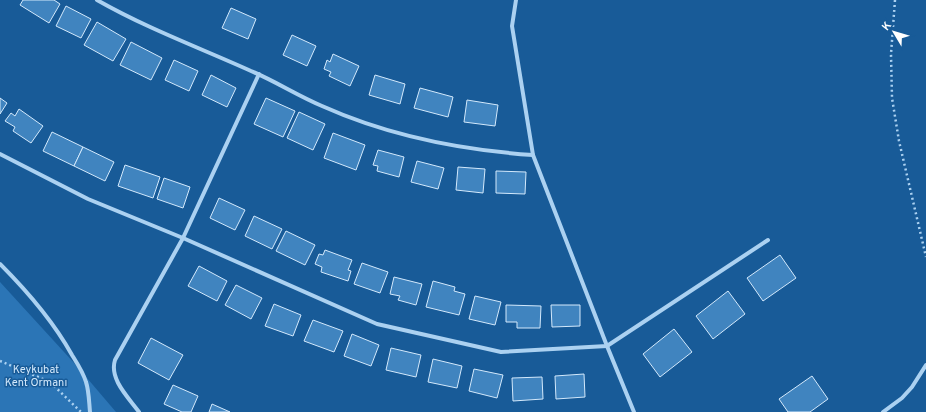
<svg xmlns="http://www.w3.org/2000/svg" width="926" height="412" font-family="Overpass,sans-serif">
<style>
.green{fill:#2b75b6}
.building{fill:#4084bf;stroke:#d3e9fc}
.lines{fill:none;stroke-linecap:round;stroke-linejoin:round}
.path{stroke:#abd1f1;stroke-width:2.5;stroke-dasharray:2 3;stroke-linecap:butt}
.street{stroke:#abd1f1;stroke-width:4}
.labels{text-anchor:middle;stroke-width:3;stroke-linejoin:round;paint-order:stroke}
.park-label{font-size:11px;fill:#d3e9fc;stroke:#185b98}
</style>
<rect width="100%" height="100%" fill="#185b98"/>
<path class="green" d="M 0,282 L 75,364 L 116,412 L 0,412 Z"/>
<g class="building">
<path d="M 23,0 L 54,0 L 60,4 L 49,23 L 20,5 Z"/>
<path d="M 66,6 L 91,19 L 81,38 L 56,26 Z"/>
<path d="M 231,8 L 256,19 L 248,39 L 222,28 Z"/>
<path d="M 97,22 L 126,39 L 113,61 L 84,45 Z"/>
<path d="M 292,35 L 316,46 L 307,66 L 283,55 Z"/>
<path d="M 131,42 L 162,58 L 151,80 L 120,65 Z"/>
<path d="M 333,54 L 359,66 L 350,86 L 329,76 L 331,72 L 324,69 L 327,60 L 330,62 Z"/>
<path d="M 174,60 L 198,71 L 189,91 L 165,80 Z"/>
<path d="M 211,75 L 236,88 L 227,107 L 202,95 Z"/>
<path d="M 375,75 L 405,84 L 400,104 L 369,95 Z"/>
<path d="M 420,88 L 453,97 L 448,117 L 414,108 Z"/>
<path d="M 0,98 L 7,103 L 0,114 Z"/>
<path d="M 266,98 L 295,111 L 283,137 L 254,124 Z"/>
<path d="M 467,100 L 498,105 L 495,126 L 464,122 Z"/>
<path d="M 19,109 L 43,126 L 31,143 L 13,131 L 15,127 L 5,121 L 11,113 L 15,116 Z"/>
<path d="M 299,112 L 325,124 L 313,150 L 287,138 Z"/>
<path d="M 52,132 L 83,147 L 74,166 L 43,151 Z"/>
<path d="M 333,133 L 365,145 L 356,170 L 324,158 Z"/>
<path d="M 83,147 L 114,162 L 105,181 L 74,166 Z"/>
<path d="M 378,150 L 404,157 L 399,177 L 377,171 L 378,166 L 373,165 Z"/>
<path d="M 417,161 L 444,168 L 438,189 L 411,182 Z"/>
<path d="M 125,165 L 160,177 L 153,198 L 118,186 Z"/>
<path d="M 458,167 L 485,169 L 483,193 L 456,190 Z"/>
<path d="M 496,171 L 526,172 L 525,194 L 496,193 Z"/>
<path d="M 164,178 L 190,187 L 183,208 L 157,199 Z"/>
<path d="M 219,198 L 245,210 L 235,230 L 210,218 Z"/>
<path d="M 254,216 L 282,229 L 272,249 L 245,236 Z"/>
<path d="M 286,231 L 315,245 L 305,265 L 276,251 Z"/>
<path d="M 325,250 L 352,260 L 348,270 L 351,271 L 348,281 L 321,272 L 322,267 L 315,264 L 319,254 L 323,255 Z"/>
<path d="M 780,255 L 796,278 L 763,301 L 747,278 Z"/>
<path d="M 362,263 L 388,272 L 380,293 L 354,284 Z"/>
<path d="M 199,266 L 227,281 L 217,301 L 188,286 Z"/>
<path d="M 394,277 L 422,284 L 416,305 L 398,300 L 400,296 L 390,294 Z"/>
<path d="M 433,281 L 455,287 L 454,291 L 465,294 L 459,315 L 426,307 Z"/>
<path d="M 236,285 L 262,298 L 251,319 L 225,305 Z"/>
<path d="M 728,291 L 745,314 L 713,339 L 696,316 Z"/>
<path d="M 475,296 L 501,302 L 495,325 L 469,319 Z"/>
<path d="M 274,304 L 301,315 L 293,336 L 265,326 Z"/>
<path d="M 506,305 L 541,306 L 540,328 L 517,328 L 517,322 L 506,322 Z"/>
<path d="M 551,305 L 580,305 L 580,326 L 552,327 Z"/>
<path d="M 313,320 L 343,331 L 334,352 L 304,341 Z"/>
<path d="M 674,329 L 692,352 L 660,377 L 643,354 Z"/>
<path d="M 352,334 L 379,345 L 371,366 L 344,356 Z"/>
<path d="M 151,338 L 183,355 L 169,380 L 138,363 Z"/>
<path d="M 391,348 L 421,355 L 416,377 L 386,370 Z"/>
<path d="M 433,359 L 462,366 L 457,388 L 428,382 Z"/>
<path d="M 474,369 L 503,375 L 497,398 L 469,391 Z"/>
<path d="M 584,374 L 585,397 L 556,399 L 555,376 Z"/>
<path d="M 812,376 L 828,399 L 810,412 L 788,412 L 779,399 Z"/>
<path d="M 542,377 L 543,399 L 513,401 L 512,378 Z"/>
<path d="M 173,385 L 198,396 L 191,412 L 182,412 L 164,404 Z"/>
<path d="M 212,404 L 230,412 L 209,412 Z"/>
</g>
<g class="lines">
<g class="path">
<path d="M 895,0 L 891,54 L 892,98 L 899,141 L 926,257"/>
<path d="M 0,361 L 50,382 L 81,412"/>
</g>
<g class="street">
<path d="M 97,0 C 146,28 200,48 251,71 C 275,81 298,96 322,106 C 389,136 460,150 533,155"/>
<path d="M 516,0 L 512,26 L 533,155 L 607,346 L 634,412"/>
<path d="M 0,154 L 88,199 L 183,238 L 377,324 L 501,352 L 607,346 L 768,240"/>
<path d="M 0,264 C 27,291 53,321 72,355 C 77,363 83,372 86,382 C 89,391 89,402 90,412"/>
<path d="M 139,412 C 128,397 109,379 115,360 L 183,238 L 259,74"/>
<path d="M 883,412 L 902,398 L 912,387 L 926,365"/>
</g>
</g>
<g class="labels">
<g class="park-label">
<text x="36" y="373">Keykubat<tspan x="36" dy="13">Kent Ormanı</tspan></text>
</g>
</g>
<g transform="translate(894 32) rotate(308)" stroke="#185b98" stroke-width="3" paint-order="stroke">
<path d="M0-3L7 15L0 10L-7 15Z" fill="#ffffff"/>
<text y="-6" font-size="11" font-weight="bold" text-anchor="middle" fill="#ffffff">K</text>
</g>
</svg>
